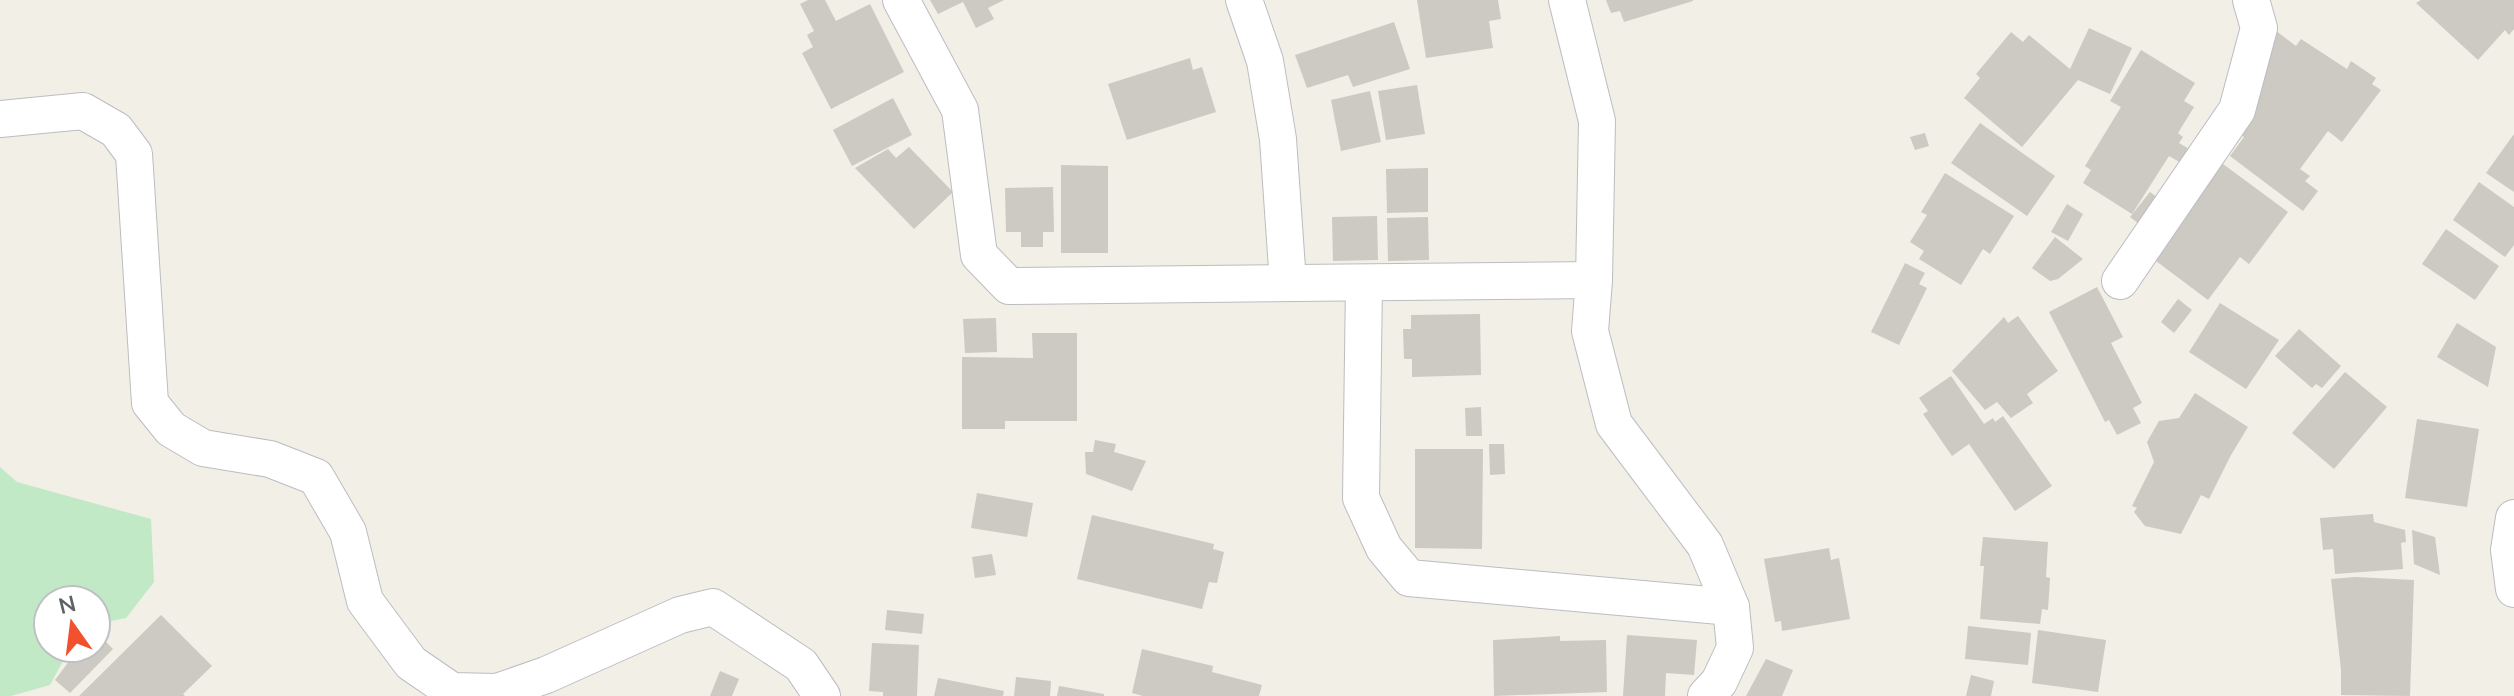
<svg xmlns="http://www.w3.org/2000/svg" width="2514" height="696" font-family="Mulish,sans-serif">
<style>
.green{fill:#c2e9c6}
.building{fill:#cccac2}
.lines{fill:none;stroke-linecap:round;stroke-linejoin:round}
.minor-casing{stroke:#bbbdc2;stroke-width:38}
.minor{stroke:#fff;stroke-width:36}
</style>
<rect width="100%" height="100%" fill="#f1efe6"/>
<path class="green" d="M 0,467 L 17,482 L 151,519 L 154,582 L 126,618 L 96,624 L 96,600 L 48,600 L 48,648 L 70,648 L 50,685 L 11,696 L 0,696 Z"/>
<g class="building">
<path d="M 808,0 L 825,0 L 836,21 L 870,4 L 904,72 L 831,109 L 802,53 L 813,47 L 807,35 L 814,31 L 800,4 Z"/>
<path d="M 930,0 L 1004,0 L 988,8 L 994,19 L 976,28 L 963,2 L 938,14 Z"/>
<path d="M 1417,0 L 1498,0 L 1501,19 L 1489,21 L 1493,48 L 1426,58 Z"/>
<path d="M 1606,0 L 1693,0 L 1693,1 L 1624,22 L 1620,11 L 1611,13 Z"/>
<path d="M 2421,0 L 2514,0 L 2514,29 L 2509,35 L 2505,30 L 2478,60 L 2416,3 Z"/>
<path d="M 1394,22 L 1410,69 L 1353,87 L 1348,75 L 1307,88 L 1295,55 Z"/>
<path d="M 2089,28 L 2132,48 L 2110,94 L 2078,80 L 2022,147 L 1964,98 L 1980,78 L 1976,74 L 2011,32 L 2023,42 L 2029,35 L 2070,69 Z"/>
<path d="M 2275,30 L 2296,46 L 2301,39 L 2347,69 L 2351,61 L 2376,78 L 2372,84 L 2381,90 L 2342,142 L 2328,131 L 2300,169 L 2310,176 L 2305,181 L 2318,191 L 2303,211 L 2230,156 L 2244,137 L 2237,132 Z"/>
<path d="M 2141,50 L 2195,83 L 2184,101 L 2194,107 L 2178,133 L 2183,137 L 2179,143 L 2191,150 L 2183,164 L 2169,156 L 2132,214 L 2083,183 L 2091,170 L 2085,166 L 2121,107 L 2110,101 Z"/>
<path d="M 1190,58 L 1193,70 L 1202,67 L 1216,112 L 1127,140 L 1108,84 Z"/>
<path d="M 1417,85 L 1425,134 L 1386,140 L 1378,91 Z"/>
<path d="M 1370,91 L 1381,142 L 1341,151 L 1331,100 Z"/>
<path d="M 893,98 L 912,135 L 852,166 L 833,130 Z"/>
<path d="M 1980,123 L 2055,176 L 2027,216 L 1951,163 Z"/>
<path d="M 1925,133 L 1929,146 L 1915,150 L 1910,137 Z"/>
<path d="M 2514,134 L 2514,192 L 2486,173 Z"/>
<path d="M 909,147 L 953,192 L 914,229 L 855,168 L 888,149 L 896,158 Z"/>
<path d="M 2223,164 L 2288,212 L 2249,264 L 2240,257 L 2208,300 L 2152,258 Z"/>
<path d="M 1061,165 L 1108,166 L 1108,253 L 1061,253 Z"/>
<path d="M 1428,168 L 1428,212 L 1387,213 L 1386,169 Z"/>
<path d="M 1945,173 L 2014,216 L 1990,254 L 1983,249 L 1961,285 L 1919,259 L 1924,251 L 1910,242 L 1927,215 L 1921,212 Z"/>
<path d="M 2479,182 L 2514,207 L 2514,245 L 2505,257 L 2453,220 Z"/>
<path d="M 1053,187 L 1054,232 L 1043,232 L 1043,247 L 1021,247 L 1021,232 L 1006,232 L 1005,188 Z"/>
<path d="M 2150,192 L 2167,205 L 2147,230 L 2130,217 Z"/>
<path d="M 2067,204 L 2083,214 L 2068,241 L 2051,232 Z"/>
<path d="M 1377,216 L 1378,260 L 1333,261 L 1332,217 Z"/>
<path d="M 1428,217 L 1429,260 L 1388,261 L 1387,218 Z"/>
<path d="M 2446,229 L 2499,266 L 2475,300 L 2422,264 Z"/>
<path d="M 2055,237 L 2083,259 L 2058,279 L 2050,281 L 2032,268 Z"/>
<path d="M 1905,263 L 1925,273 L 1919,284 L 1927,288 L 1899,345 L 1871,332 Z"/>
<path d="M 2097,287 L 2123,337 L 2111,343 L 2142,403 L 2133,408 L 2141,423 L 2117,435 L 2109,420 L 2105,422 L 2049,312 Z"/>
<path d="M 2178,299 L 2192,310 L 2174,333 L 2161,322 Z"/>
<path d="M 2220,303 L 2279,340 L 2246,389 L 2189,352 Z"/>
<path d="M 1480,314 L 1481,375 L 1412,377 L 1412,359 L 1404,359 L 1403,329 L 1411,329 L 1411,315 Z"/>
<path d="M 2018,316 L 2058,371 L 2027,394 L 2033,403 L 2011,418 L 1997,402 L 1985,410 L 1952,371 L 2004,317 L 2008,323 Z"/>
<path d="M 996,318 L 997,352 L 965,353 L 963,319 Z"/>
<path d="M 2457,323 L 2496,347 L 2488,387 L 2437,357 Z"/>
<path d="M 2299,329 L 2341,366 L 2322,388 L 2316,384 L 2312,388 L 2275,356 Z"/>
<path d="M 1032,333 L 1077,333 L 1077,421 L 1005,421 L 1005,429 L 962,429 L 962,357 L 1033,358 Z"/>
<path d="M 2345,372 L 2387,407 L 2334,469 L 2292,433 Z"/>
<path d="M 1951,376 L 1984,424 L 1993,418 L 1995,422 L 2003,416 L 2052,486 L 2015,511 L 1969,444 L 1952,456 L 1923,414 L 1928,411 L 1919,398 Z"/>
<path d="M 2195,393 L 2248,427 L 2231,455 L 2209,499 L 2201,495 L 2181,534 L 2145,526 L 2134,512 L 2137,508 L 2132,506 L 2154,462 L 2147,442 L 2159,421 L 2179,418 Z"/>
<path d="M 1481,407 L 1482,436 L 1466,436 L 1465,408 Z"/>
<path d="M 2417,419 L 2479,429 L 2467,507 L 2405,498 Z"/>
<path d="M 1095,440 L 1116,444 L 1114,452 L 1146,461 L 1132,491 L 1086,474 L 1085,452 L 1093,452 Z"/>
<path d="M 1489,444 L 1504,444 L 1505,474 L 1490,475 Z"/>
<path d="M 1415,449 L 1483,449 L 1482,549 L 1415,548 Z"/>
<path d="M 977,493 L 1033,503 L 1027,537 L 971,528 Z"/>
<path d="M 2373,514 L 2374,522 L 2405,530 L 2406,542 L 2401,543 L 2403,569 L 2335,574 L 2333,549 L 2323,550 L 2320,518 Z"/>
<path d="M 1092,515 L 1214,544 L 1213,549 L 1224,552 L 1217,583 L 1209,582 L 1202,609 L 1077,579 Z"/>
<path d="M 2412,530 L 2435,537 L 2440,575 L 2414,564 Z"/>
<path d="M 1983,537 L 2048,542 L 2046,577 L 2050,578 L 2048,610 L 2042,609 L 2040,624 L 1980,619 L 1984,566 L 1980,566 Z"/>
<path d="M 1829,548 L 1831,560 L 1839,558 L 1850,619 L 1782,631 L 1781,621 L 1775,622 L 1764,559 Z"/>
<path d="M 992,554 L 996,575 L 975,578 L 972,557 Z"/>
<path d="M 2355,577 L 2414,580 L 2410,696 L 2341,695 L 2341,670 L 2331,579 Z"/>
<path d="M 887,610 L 924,614 L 922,634 L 885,630 Z"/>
<path d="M 161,615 L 212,666 L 183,694 L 185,696 L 79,696 Z"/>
<path d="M 1968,626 L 2031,633 L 2028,665 L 1965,659 Z"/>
<path d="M 2038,630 L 2106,640 L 2098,692 L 2032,683 Z"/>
<path d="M 96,632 L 113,649 L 70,693 L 55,680 L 79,648 L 96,648 Z"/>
<path d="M 1627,635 L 1697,640 L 1694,675 L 1666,673 L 1665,696 L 1623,696 Z"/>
<path d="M 1560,636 L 1560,641 L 1606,640 L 1607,692 L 1494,696 L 1493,640 Z"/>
<path d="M 872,643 L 919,645 L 917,696 L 883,696 L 883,692 L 869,691 Z"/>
<path d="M 1142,649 L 1213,666 L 1212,672 L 1262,685 L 1259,696 L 1143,696 L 1132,693 Z"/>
<path d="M 1766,659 L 1793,670 L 1782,696 L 1746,696 Z"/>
<path d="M 720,671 L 739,679 L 732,696 L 710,696 Z"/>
<path d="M 1971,675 L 1994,681 L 1991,696 L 1966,696 Z"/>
<path d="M 1016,677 L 1051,681 L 1050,696 L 1014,696 Z"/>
<path d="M 938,678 L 1004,691 L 1003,696 L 934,696 Z"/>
<path d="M 1059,686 L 1104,694 L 1104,696 L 1057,696 Z"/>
</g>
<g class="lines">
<defs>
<g id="minor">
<path d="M 901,0 L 960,110 L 979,255 L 1009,286 L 1594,280"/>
<path d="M 1244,0 L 1265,61 L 1278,139 L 1288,283"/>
<path d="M 1567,0 L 1597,121 L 1594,280 L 1590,331 L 1614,424 L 1705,545 L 1731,607 L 1735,648 L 1719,682 L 1706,696"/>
<path d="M 0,119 L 83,111 L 116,130 L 134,154 L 150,403 L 171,429 L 203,448 L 270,459 L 316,477 L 348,532 L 365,601 L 411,663 L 452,691 L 497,692 L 546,675 L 680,615 L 713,607 L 801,665 L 822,696"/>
<path d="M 2120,281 L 2237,110 L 2259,28 L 2251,0"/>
<path d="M 1364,283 L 1361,498 L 1384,548 L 1409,578 L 1731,607"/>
<path d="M 2514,518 L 2509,550 L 2514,589"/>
</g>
</defs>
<use href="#minor" class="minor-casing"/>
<use href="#minor" class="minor"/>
</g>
<g transform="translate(72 624) rotate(346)"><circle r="38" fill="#ffffff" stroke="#bfc0c2" stroke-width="2"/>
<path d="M0-6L14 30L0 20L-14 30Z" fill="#f1512c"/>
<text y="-12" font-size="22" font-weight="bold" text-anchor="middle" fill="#5e6167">N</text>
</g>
</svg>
